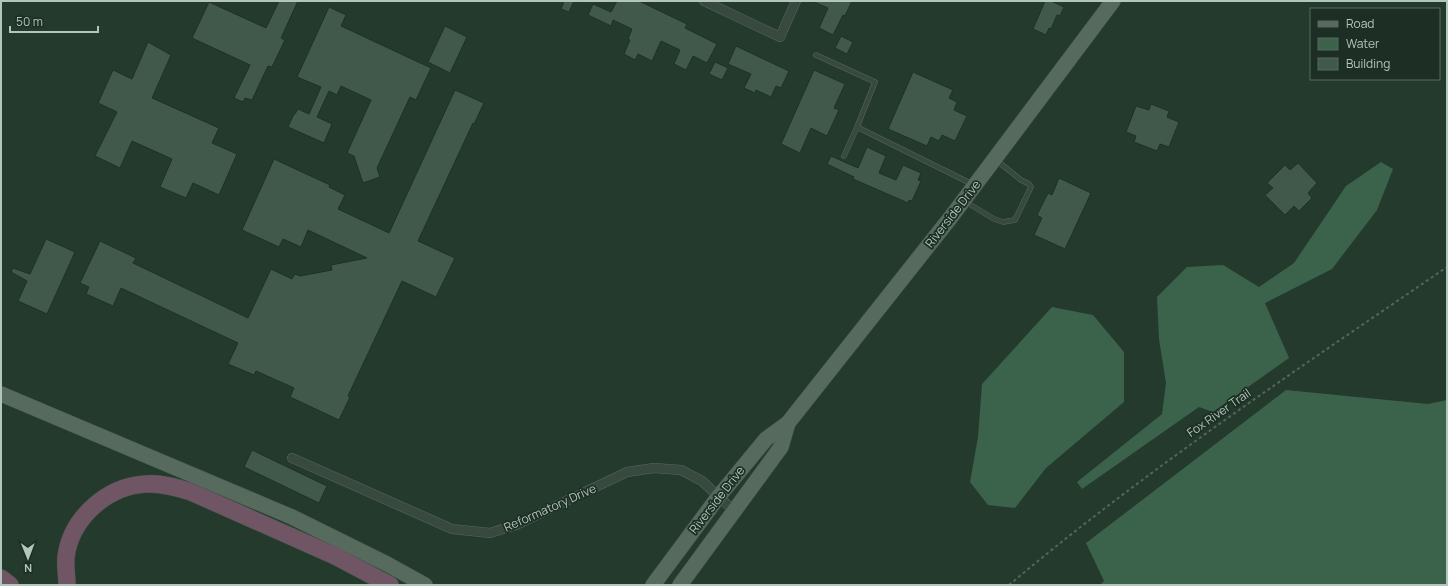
<svg xmlns="http://www.w3.org/2000/svg" width="1448" height="586" font-family="Manrope,sans-serif">
<style>
.water{fill:#3b624b}
.building{fill:#40594b;stroke:#1f3126}
.lines{fill:none;stroke-linecap:round;stroke-linejoin:round}
.service-casing{stroke:#56685d;stroke-width:5.5}
.minor-casing{stroke:#56685d;stroke-width:10}
.primary-casing{stroke:#44564b;stroke-width:16}
.motorway-casing{stroke:#43554a;stroke-width:18}
.path{stroke:#556855;stroke-width:2;stroke-dasharray:3 3;stroke-linecap:butt}
.service{stroke:#384a3f;stroke-width:4.5}
.minor{stroke:#384a3f;stroke-width:9}
.primary{stroke:#566a5e;stroke-width:15}
.motorway{stroke:#705564;stroke-width:17}
.labels{text-anchor:middle;stroke-width:3.5;stroke-linejoin:round;paint-order:stroke}
.street-label{font-size:12px;fill:#b3c6bb;stroke:#1d2f24}
</style>
<rect width="100%" height="100%" fill="#243a2d"/>
<g class="water">
<path d="M 1381,162 L 1393,169 L 1377,210 L 1332,269 L 1265,303 L 1289,358 L 1213,412 L 1199,407 L 1082,489 L 1077,482 L 1162,414 L 1166,383 L 1159,339 L 1157,297 L 1187,267 L 1223,265 L 1259,287 L 1294,263 L 1346,186 Z"/>
<path d="M 1052,307 L 1093,315 L 1124,352 L 1124,402 L 1046,468 L 1015,508 L 988,505 L 970,482 L 978,437 L 982,384 Z"/>
<path d="M 1286,390 L 1428,404 L 1447,400 L 1447,585 L 1100,585 L 1104,581 L 1086,543 Z"/>
</g>
<g class="building">
<path d="M 279,1 L 298,1 L 281,38 L 285,40 L 272,67 L 268,66 L 252,100 L 245,98 L 243,102 L 234,98 L 250,65 L 192,38 L 209,2 L 266,28 Z"/>
<path d="M 564,1 L 574,1 L 569,12 L 561,9 Z"/>
<path d="M 617,1 L 639,1 L 687,24 L 685,28 L 717,44 L 707,63 L 693,56 L 686,70 L 674,64 L 680,50 L 661,41 L 652,61 L 638,54 L 635,60 L 624,54 L 630,40 L 628,39 L 632,29 L 613,20 L 611,26 L 588,15 L 593,4 L 611,12 Z"/>
<path d="M 812,1 L 852,1 L 845,16 L 843,15 L 833,35 L 819,28 L 828,8 Z"/>
<path d="M 1045,1 L 1051,1 L 1064,7 L 1060,16 L 1057,15 L 1051,29 L 1049,28 L 1046,35 L 1033,29 Z"/>
<path d="M 329,7 L 346,15 L 341,26 L 431,68 L 416,100 L 410,97 L 377,168 L 380,177 L 363,183 L 354,156 L 347,153 L 371,100 L 341,86 L 337,95 L 329,91 L 317,117 L 332,124 L 324,143 L 288,127 L 294,114 L 295,114 L 298,109 L 309,114 L 321,87 L 297,77 Z"/>
<path d="M 445,26 L 467,37 L 450,73 L 428,62 Z"/>
<path d="M 841,36 L 853,42 L 847,54 L 835,48 Z"/>
<path d="M 148,42 L 171,55 L 152,98 L 219,128 L 212,143 L 237,154 L 219,195 L 193,183 L 186,198 L 160,187 L 172,159 L 132,141 L 120,168 L 95,156 L 117,112 L 98,103 L 113,70 L 132,79 Z"/>
<path d="M 736,46 L 789,71 L 781,88 L 776,86 L 771,97 L 756,90 L 755,93 L 744,88 L 751,74 L 728,64 Z"/>
<path d="M 715,62 L 728,68 L 722,80 L 709,74 Z"/>
<path d="M 814,70 L 845,84 L 834,108 L 839,110 L 827,136 L 811,128 L 800,153 L 781,144 Z"/>
<path d="M 913,72 L 953,90 L 949,98 L 957,102 L 954,110 L 967,116 L 955,141 L 942,135 L 939,141 L 931,137 L 927,146 L 888,129 Z"/>
<path d="M 455,90 L 484,103 L 474,124 L 473,123 L 418,241 L 455,258 L 436,297 L 402,281 L 348,396 L 350,397 L 339,420 L 290,397 L 294,388 L 256,371 L 254,375 L 228,364 L 238,343 L 121,288 L 113,306 L 86,294 L 89,287 L 80,283 L 100,241 L 136,258 L 133,263 L 248,318 L 271,269 L 292,279 L 295,274 L 300,276 L 332,270 L 331,265 L 367,258 L 308,230 L 301,247 L 283,239 L 279,247 L 242,230 L 274,159 L 330,185 L 329,187 L 345,195 L 338,209 L 389,233 Z"/>
<path d="M 1151,104 L 1169,111 L 1167,117 L 1179,122 L 1169,147 L 1160,144 L 1157,151 L 1134,142 L 1136,136 L 1126,132 L 1136,106 L 1149,110 Z"/>
<path d="M 867,147 L 886,156 L 879,173 L 896,180 L 903,165 L 921,173 L 918,180 L 921,181 L 912,201 L 909,200 L 908,203 L 853,179 L 854,177 L 827,164 L 831,156 L 858,168 Z"/>
<path d="M 1298,163 L 1317,183 L 1308,193 L 1312,198 L 1299,211 L 1294,206 L 1285,215 L 1265,195 L 1273,188 L 1267,183 L 1285,165 L 1290,170 Z"/>
<path d="M 1059,178 L 1091,193 L 1065,249 L 1034,235 L 1042,218 L 1037,215 L 1048,193 L 1052,195 Z"/>
<path d="M 46,239 L 75,252 L 47,314 L 18,301 L 27,281 L 11,272 L 13,268 L 30,274 Z"/>
<path d="M 252,450 L 327,486 L 319,503 L 244,467 Z"/>
</g>
<g class="lines">
<defs>
<g id="service">
<path d="M 816,55 L 875,82 L 857,127 L 844,156"/>
<path d="M 857,127 L 972,184"/>
<path d="M 966,202 L 994,219 L 1003,222 L 1015,220 L 1031,187 L 1029,184 L 1021,180 L 996,160"/>
</g>
<g id="minor">
<path d="M 704,1 L 780,37 L 796,1"/>
<path d="M 292,458 L 452,529 L 490,533 L 516,525 L 627,472 L 654,468 L 681,470 L 702,481 L 734,511"/>
</g>
<g id="primary">
<path d="M 1,394 L 292,517 L 387,564 L 425,585"/>
<path d="M 653,585 L 719,496 L 766,439 L 788,423 L 951,217 L 1113,1"/>
<path d="M 680,585 L 781,447 L 788,423"/>
</g>
<g id="motorway">
<path d="M 1,578 L 10,585"/>
<path d="M 67,585 C 67,576 65,566 66,557 C 71,518 107,486 146,484 C 162,483 176,487 191,492 L 335,556 L 390,585"/>
</g>
</defs>
<use href="#service" class="service-casing"/>
<use href="#minor" class="minor-casing"/>
<use href="#primary" class="primary-casing"/>
<use href="#motorway" class="motorway-casing"/>
<path class="path" d="M 1009,585 C 1147,469 1298,369 1447,267"/>
<use href="#service" class="service"/>
<use href="#minor" class="minor"/>
<use href="#primary" class="primary"/>
<use href="#motorway" class="motorway"/>
</g>
<g class="labels">
<g class="street-label">
<text transform="translate(953 214) rotate(-52)" y="4">Riverside Drive</text>
<text transform="translate(1219 413) rotate(-35)" y="4">Fox River Trail</text>
<text transform="translate(717 500) rotate(-52)" y="4">Riverside Drive</text>
<text transform="translate(550 508) rotate(-24)" y="4">Reformatory Drive</text>
</g>
</g>
<rect width="1448" height="586" fill="none" stroke="#b3c6bb" stroke-width="4"/>
<rect x="1310" y="8" width="130" height="72" fill="#1d2f24" stroke="#596b60"/>
<rect x="1318" y="21" width="20" height="6" fill="#566a5e" stroke="#596b60"/>
<text x="1346" y="28" font-size="12" fill="#b3c6bb">Road</text>
<rect x="1318" y="38" width="20" height="12" fill="#3b624b" stroke="#596b60"/>
<text x="1346" y="48" font-size="12" fill="#b3c6bb">Water</text>
<rect x="1318" y="58" width="20" height="12" fill="#40594b" stroke="#596b60"/>
<text x="1346" y="68" font-size="12" fill="#b3c6bb">Building</text>
<g transform="translate(28 558) rotate(179)" stroke="#1d2f24" stroke-width="3" paint-order="stroke">
<path d="M0-3L7 15L0 10L-7 15Z" fill="#b3c6bb"/>
<text y="-6" font-size="11" font-weight="bold" text-anchor="middle" fill="#b3c6bb">N</text>
</g>
<path d="M10 26v6h88v-6" fill="none" stroke="#b3c6bb" stroke-width="2"/>
<text x="16" y="26" font-size="12" fill="#b3c6bb" stroke="#1d2f24" stroke-width="3" paint-order="stroke">50 m</text>
</svg>
